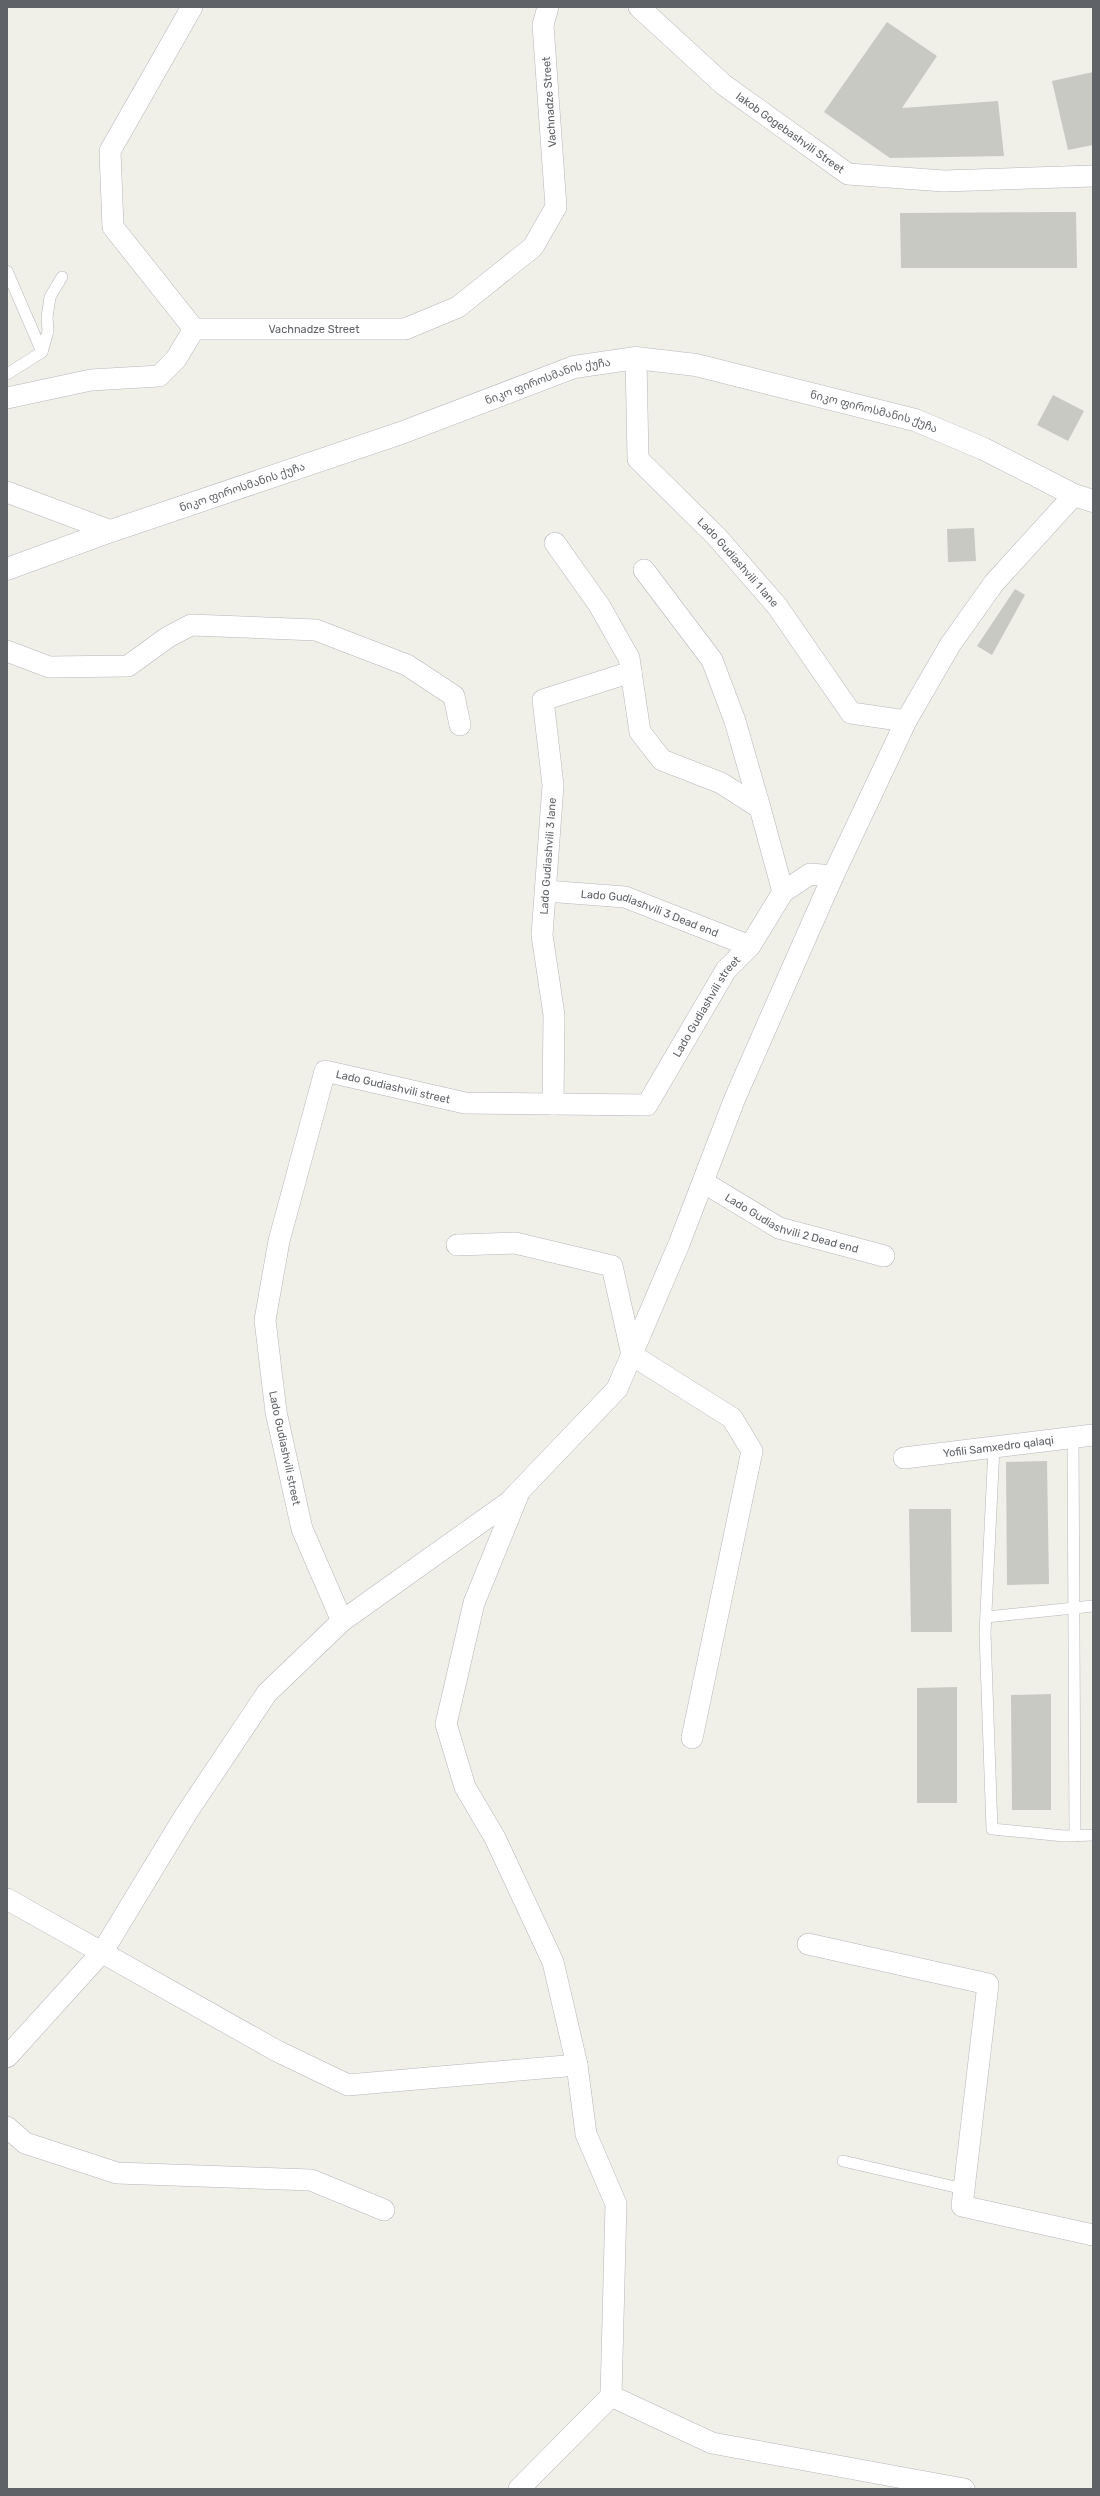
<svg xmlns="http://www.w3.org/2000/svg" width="1100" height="2496" font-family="Rubik,'Noto Sans Georgian',sans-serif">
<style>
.building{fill:#c9c9c3}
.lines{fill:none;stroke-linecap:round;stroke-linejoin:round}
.service-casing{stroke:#b5b7bb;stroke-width:12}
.minor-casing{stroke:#b5b7bb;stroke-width:22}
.secondary-casing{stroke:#b6b9be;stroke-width:23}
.service{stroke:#fff;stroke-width:11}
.minor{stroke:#fff;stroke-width:21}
.secondary{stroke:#fff;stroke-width:22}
.labels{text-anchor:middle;stroke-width:3;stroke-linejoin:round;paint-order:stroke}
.street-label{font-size:11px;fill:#5f6267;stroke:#fff}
</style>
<rect width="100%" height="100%" fill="#f0efe8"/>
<g class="building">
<path d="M 887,22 L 937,56 L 902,108 L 998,101 L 1004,156 L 890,158 L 824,112 Z"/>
<path d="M 1093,72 L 1093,145 L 1068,150 L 1052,81 Z"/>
<path d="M 1076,212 L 1077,268 L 901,268 L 900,213 Z"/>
<path d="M 1053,395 L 1084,411 L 1068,441 L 1037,425 Z"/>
<path d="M 974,528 L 976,561 L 948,562 L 947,529 Z"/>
<path d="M 1015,589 L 1025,595 L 992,655 L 977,646 Z"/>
<path d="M 1047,1461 L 1049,1584 L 1007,1585 L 1006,1462 Z"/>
<path d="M 909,1509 L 951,1509 L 952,1632 L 911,1632 Z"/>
<path d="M 957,1687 L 957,1803 L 917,1803 L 917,1688 Z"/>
<path d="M 1051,1694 L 1051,1810 L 1012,1810 L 1011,1695 Z"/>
</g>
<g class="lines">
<defs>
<g id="service">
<path d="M 7,271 L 42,352"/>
<path d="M 7,374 L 42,352 L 48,331 L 47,317 L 50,297 L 62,277"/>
<path d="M 1073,1437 L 1075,1836"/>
<path d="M 994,1447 L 985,1633 L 992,1829 L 1064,1836 L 1093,1835"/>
<path d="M 986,1617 L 1093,1606"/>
<path d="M 843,2161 L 964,2189"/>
</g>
<g id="minor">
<path id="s1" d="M 192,7 L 110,151 L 113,227 L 194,329 L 405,329 L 458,307 L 533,247 L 556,207 L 543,25 L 548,7"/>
<path id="s2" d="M 639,7 L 724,85 L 848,174 L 944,181 L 1093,176"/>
<path id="s3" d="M 636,358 L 638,459 L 716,536 L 777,606 L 851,713 L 906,721"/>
<path d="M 7,398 L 91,380 L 159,376 L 176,359 L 194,329"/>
<path d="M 7,492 L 111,531"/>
<path d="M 555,543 L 599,605 L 629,658 L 640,732 L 662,760 L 721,783 L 760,808 L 783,892"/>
<path d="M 644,570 L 712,660 L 735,721 L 760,808"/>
<path d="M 7,651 L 49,667 L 128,666 L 168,637 L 191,625 L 316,630 L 407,665 L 454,696 L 460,725"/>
<path id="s4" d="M 546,891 L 625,897 L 750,946"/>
<path id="s5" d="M 553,1104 L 554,1015 L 542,935 L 553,785 L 543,700 L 631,672"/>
<path id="s6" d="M 703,1182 L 779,1228 L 884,1256"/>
<path d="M 457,1245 L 515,1243 L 612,1266 L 632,1355 L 732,1418 L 752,1451 L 692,1738"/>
<path id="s7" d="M 904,1458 L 1093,1435"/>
<path d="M 518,1495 L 474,1603 L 446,1724 L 465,1787 L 495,1838 L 553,1962 L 577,2065 L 586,2134 L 616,2204 L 611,2396 L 519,2489"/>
<path id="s8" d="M 342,1621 L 302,1529 L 276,1412 L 265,1320 L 279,1241 L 325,1071 L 465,1103 L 647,1105 L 726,970 L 750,946 L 783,892 L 810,874 L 833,876"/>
<path d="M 7,1899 L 277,2051 L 348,2085 L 577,2065"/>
<path d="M 808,1944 L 988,1984 L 962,2206 L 1093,2235"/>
<path d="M 7,2057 L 103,1951 L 186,1814 L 267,1693 L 342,1621 L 509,1502 L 617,1389 L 679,1244 L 735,1098 L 833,876 L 906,721 L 950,645 L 994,583 L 1074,495"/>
<path d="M 7,2127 L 25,2143 L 117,2173 L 311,2180 L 384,2210"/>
<path d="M 611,2396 L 712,2443 L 964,2489"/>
</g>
<g id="secondary">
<path id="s9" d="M 7,569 L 111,531 L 401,433 L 574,367 L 636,358 L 696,365 L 915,420 L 984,449 L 1074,495 L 1093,501"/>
</g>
</defs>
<use href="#service" class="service-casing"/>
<use href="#minor" class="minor-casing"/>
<use href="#secondary" class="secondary-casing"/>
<use href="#service" class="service"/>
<use href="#minor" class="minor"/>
<use href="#secondary" class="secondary"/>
</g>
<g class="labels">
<g class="street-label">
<text transform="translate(549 102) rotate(-94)" y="4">Vachnadze Street</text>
<text dy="4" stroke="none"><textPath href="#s2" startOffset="197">Iakob Gogebashvili Street</textPath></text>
<text dy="4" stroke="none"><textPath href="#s1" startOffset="492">Vachnadze Street</textPath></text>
<text dy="4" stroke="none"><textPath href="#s9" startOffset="573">ნიკო ფიროსმანის ქუჩა</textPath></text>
<text dy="4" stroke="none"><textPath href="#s9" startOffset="909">ნიკო ფიროსმანის ქუჩა</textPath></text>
<text dy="4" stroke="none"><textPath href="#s9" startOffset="249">ნიკო ფიროსმანის ქუჩა</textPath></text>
<text dy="4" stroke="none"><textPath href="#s3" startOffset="245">Lado Gudiashvili 1 lane</textPath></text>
<text dy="4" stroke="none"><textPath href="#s5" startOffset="249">Lado Gudiashvili 3 lane</textPath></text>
<text dy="4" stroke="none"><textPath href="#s4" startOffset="107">Lado Gudiashvili 3 Dead end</textPath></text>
<text dy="4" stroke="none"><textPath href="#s8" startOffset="1010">Lado Gudiashvili street</textPath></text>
<text dy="4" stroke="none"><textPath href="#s8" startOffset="639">Lado Gudiashvili street</textPath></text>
<text dy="4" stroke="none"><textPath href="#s6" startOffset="99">Lado Gudiashvili 2 Dead end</textPath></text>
<text dy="4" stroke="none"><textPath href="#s7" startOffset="95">Yofili Samxedro qalaqi</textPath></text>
<text transform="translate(285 1448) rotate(78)" y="4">Lado Gudiashvili street</text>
</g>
</g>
<rect width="1100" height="2496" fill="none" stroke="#5f6267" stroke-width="16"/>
</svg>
